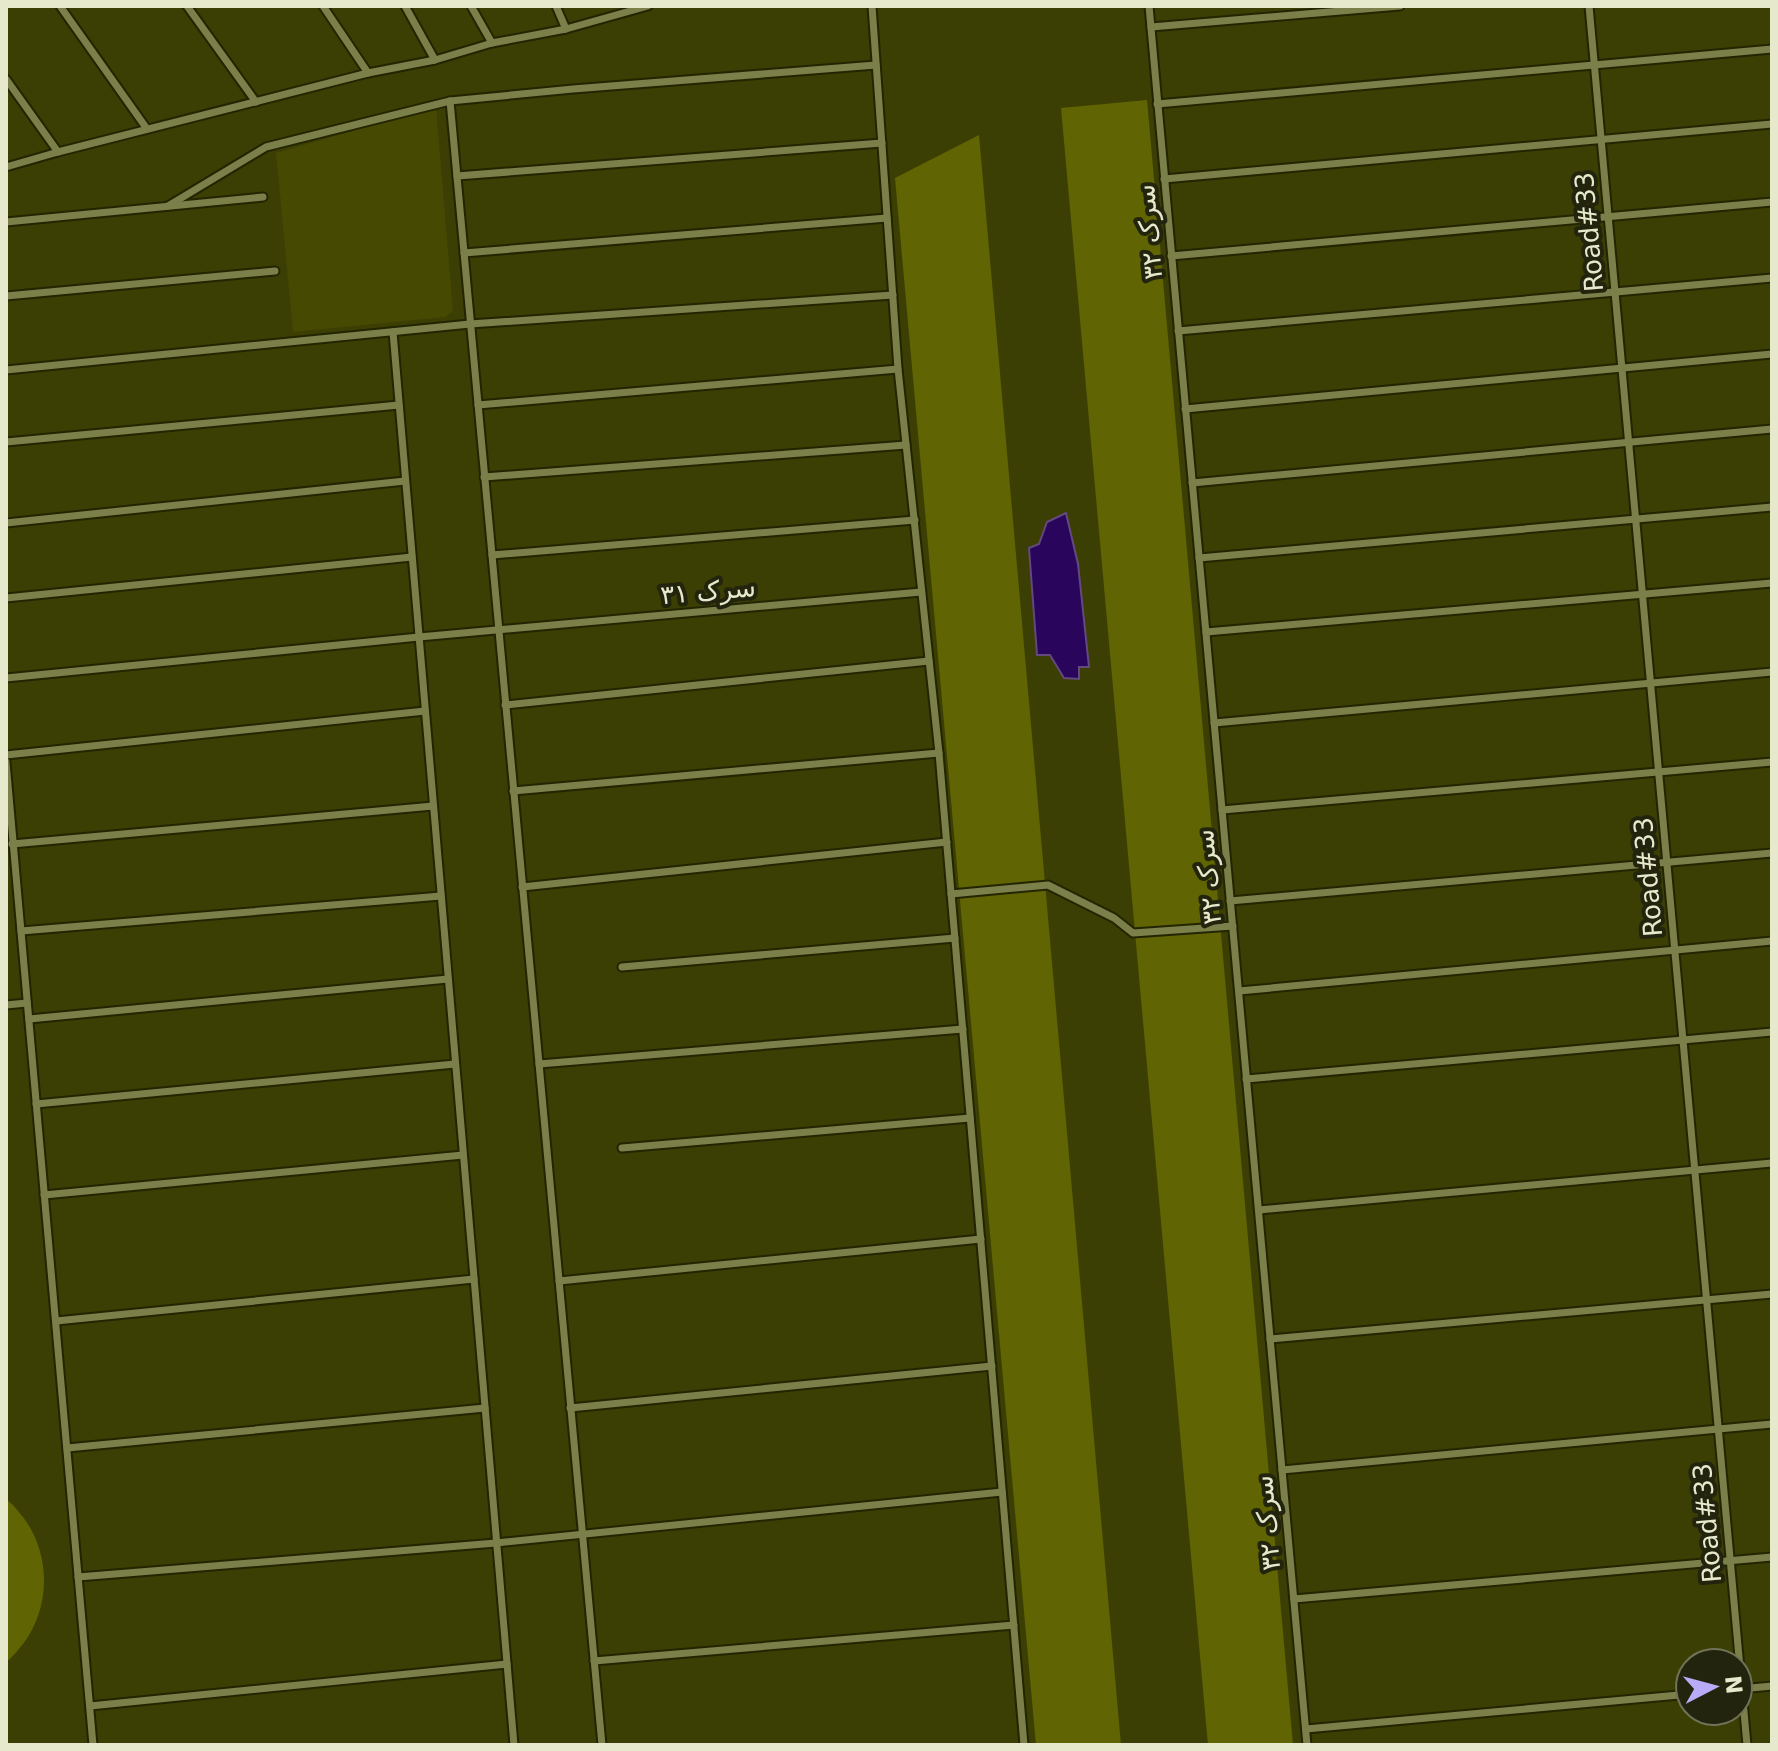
<svg xmlns="http://www.w3.org/2000/svg" width="1778" height="1751" font-family="'DejaVu Sans',Vazirmatn,sans-serif">
<style>
.built{fill:#464901}
.green{fill:#606402}
.water{fill:#29055c;stroke:#62497e;stroke-width:2}
.lines{fill:none;stroke-linecap:round;stroke-linejoin:round}
.street-casing{stroke:#232500;stroke-width:11}
.street{stroke:#7b7f49;stroke-width:7}
.labels{text-anchor:middle;stroke-width:8;stroke-linejoin:round;paint-order:stroke}
.street-label{font-size:26px;fill:#e6e9cc;stroke:#23240d}
</style>
<rect width="100%" height="100%" fill="#3c3f03"/>
<path class="built" d="M 436,107 L 453,311 L 445,317 L 293,332 L 276,153 Z"/>
<g class="green">
<path d="M 1147,100 L 1293,1745 L 1208,1745 L 1061,108 Z"/>
<path d="M 979,135 L 1121,1745 L 1036,1745 L 895,178 Z"/>
<path d="M 6,1499 C 13,1504 17,1510 23,1517 C 51,1554 51,1607 23,1644 C 17,1651 13,1657 6,1662 Z"/>
</g>
<path class="water" d="M 1066,513 L 1078,564 L 1089,667 L 1079,667 L 1079,679 L 1064,678 L 1050,655 L 1037,655 L 1029,548 L 1039,544 L 1047,522 Z"/>
<g class="lines">
<defs>
<g id="street">
<path d="M 60,6 L 147,129"/>
<path d="M 187,6 L 256,102"/>
<path d="M 323,6 L 368,73"/>
<path d="M 405,6 L 435,60"/>
<path d="M 471,6 L 492,43"/>
<path d="M 556,6 L 566,29"/>
<path d="M 872,6 L 898,369 L 939,753 L 1024,1745"/>
<path d="M 1149,6 L 1307,1745"/>
<path d="M 1589,6 L 1747,1745"/>
<path d="M 1151,27 L 1400,6"/>
<path d="M 6,79 L 58,152"/>
<path d="M 450,101 L 602,1745"/>
<path d="M 1157,104 L 1772,49"/>
<path d="M 6,167 L 58,152 L 368,73 L 435,60 L 492,43 L 566,29 L 648,6"/>
<path d="M 457,176 L 882,143"/>
<path d="M 1164,179 L 1772,124"/>
<path d="M 168,206 L 266,147 L 450,101 L 573,89 L 876,65"/>
<path d="M 6,222 L 263,197"/>
<path d="M 464,253 L 887,218"/>
<path d="M 1171,256 L 1772,202"/>
<path d="M 6,296 L 275,271"/>
<path d="M 1178,331 L 1772,278"/>
<path d="M 393,332 L 514,1745"/>
<path d="M 6,370 L 470,324 L 893,295"/>
<path d="M 478,405 L 898,369"/>
<path d="M 1185,409 L 1772,354"/>
<path d="M 6,442 L 399,405"/>
<path d="M 484,477 L 906,445"/>
<path d="M 1192,483 L 1772,429"/>
<path d="M 6,523 L 405,481"/>
<path d="M 492,555 L 915,520"/>
<path d="M 1199,558 L 1772,507"/>
<path d="M 6,598 L 412,557"/>
<path d="M 1206,632 L 1772,583"/>
<path d="M 6,678 L 419,637 L 921,592"/>
<path d="M 505,705 L 929,661"/>
<path d="M 1214,723 L 1772,672"/>
<path d="M 6,755 L 425,711"/>
<path d="M 6,762 L 93,1745"/>
<path d="M 513,791 L 939,753"/>
<path d="M 1222,810 L 1772,762"/>
<path d="M 12,844 L 433,806"/>
<path d="M 522,887 L 947,842"/>
<path d="M 951,894 L 1048,885 L 1114,918 L 1133,933 L 1233,926"/>
<path d="M 1230,901 L 1772,853"/>
<path d="M 21,931 L 441,896"/>
<path d="M 622,967 L 955,938"/>
<path d="M 1239,991 L 1772,941"/>
<path d="M 6,1005 L 27,1003"/>
<path d="M 29,1019 L 448,979"/>
<path d="M 539,1064 L 963,1029"/>
<path d="M 1246,1079 L 1772,1032"/>
<path d="M 36,1104 L 455,1064"/>
<path d="M 622,1148 L 970,1118"/>
<path d="M 44,1195 L 463,1155"/>
<path d="M 1259,1210 L 1772,1163"/>
<path d="M 559,1281 L 981,1239"/>
<path d="M 56,1321 L 474,1279"/>
<path d="M 1270,1339 L 1772,1294"/>
<path d="M 570,1408 L 992,1366"/>
<path d="M 67,1448 L 485,1408"/>
<path d="M 1282,1470 L 1772,1424"/>
<path d="M 78,1577 L 496,1543 L 1002,1492"/>
<path d="M 1294,1599 L 1772,1557"/>
<path d="M 594,1661 L 1014,1625"/>
<path d="M 1740,1689 L 1772,1686"/>
<path d="M 90,1706 L 507,1664"/>
<path d="M 1306,1729 L 1690,1694"/>
</g>
</defs>
<use href="#street" class="street-casing"/>
<use href="#street" class="street"/>
</g>
<g class="labels">
<g class="street-label">
<text transform="translate(1149 232) rotate(-95)" y="9">سرک ۳۲</text>
<text transform="translate(1589 232) rotate(-95)" y="9">Road#33</text>
<text transform="translate(708 591) rotate(-5)" y="9">سرک ۳۱</text>
<text transform="translate(1208 877) rotate(-95)" y="9">سرک ۳۲</text>
<text transform="translate(1648 877) rotate(-95)" y="9">Road#33</text>
<text transform="translate(1267 1523) rotate(-95)" y="9">سرک ۳۲</text>
<text transform="translate(1707 1523) rotate(-95)" y="9">Road#33</text>
</g>
</g>
<rect width="1778" height="1751" fill="none" stroke="#e6e9cc" stroke-width="16"/>
<g transform="translate(1714 1687) rotate(84)"><circle r="38" fill="#23240d" stroke="#717359" stroke-width="2"/>
<path d="M0-6L14 30L0 20L-14 30Z" fill="#b9abf7"/>
<text y="-12" font-size="22" font-weight="bold" text-anchor="middle" fill="#e6e9cc">N</text>
</g>
</svg>
